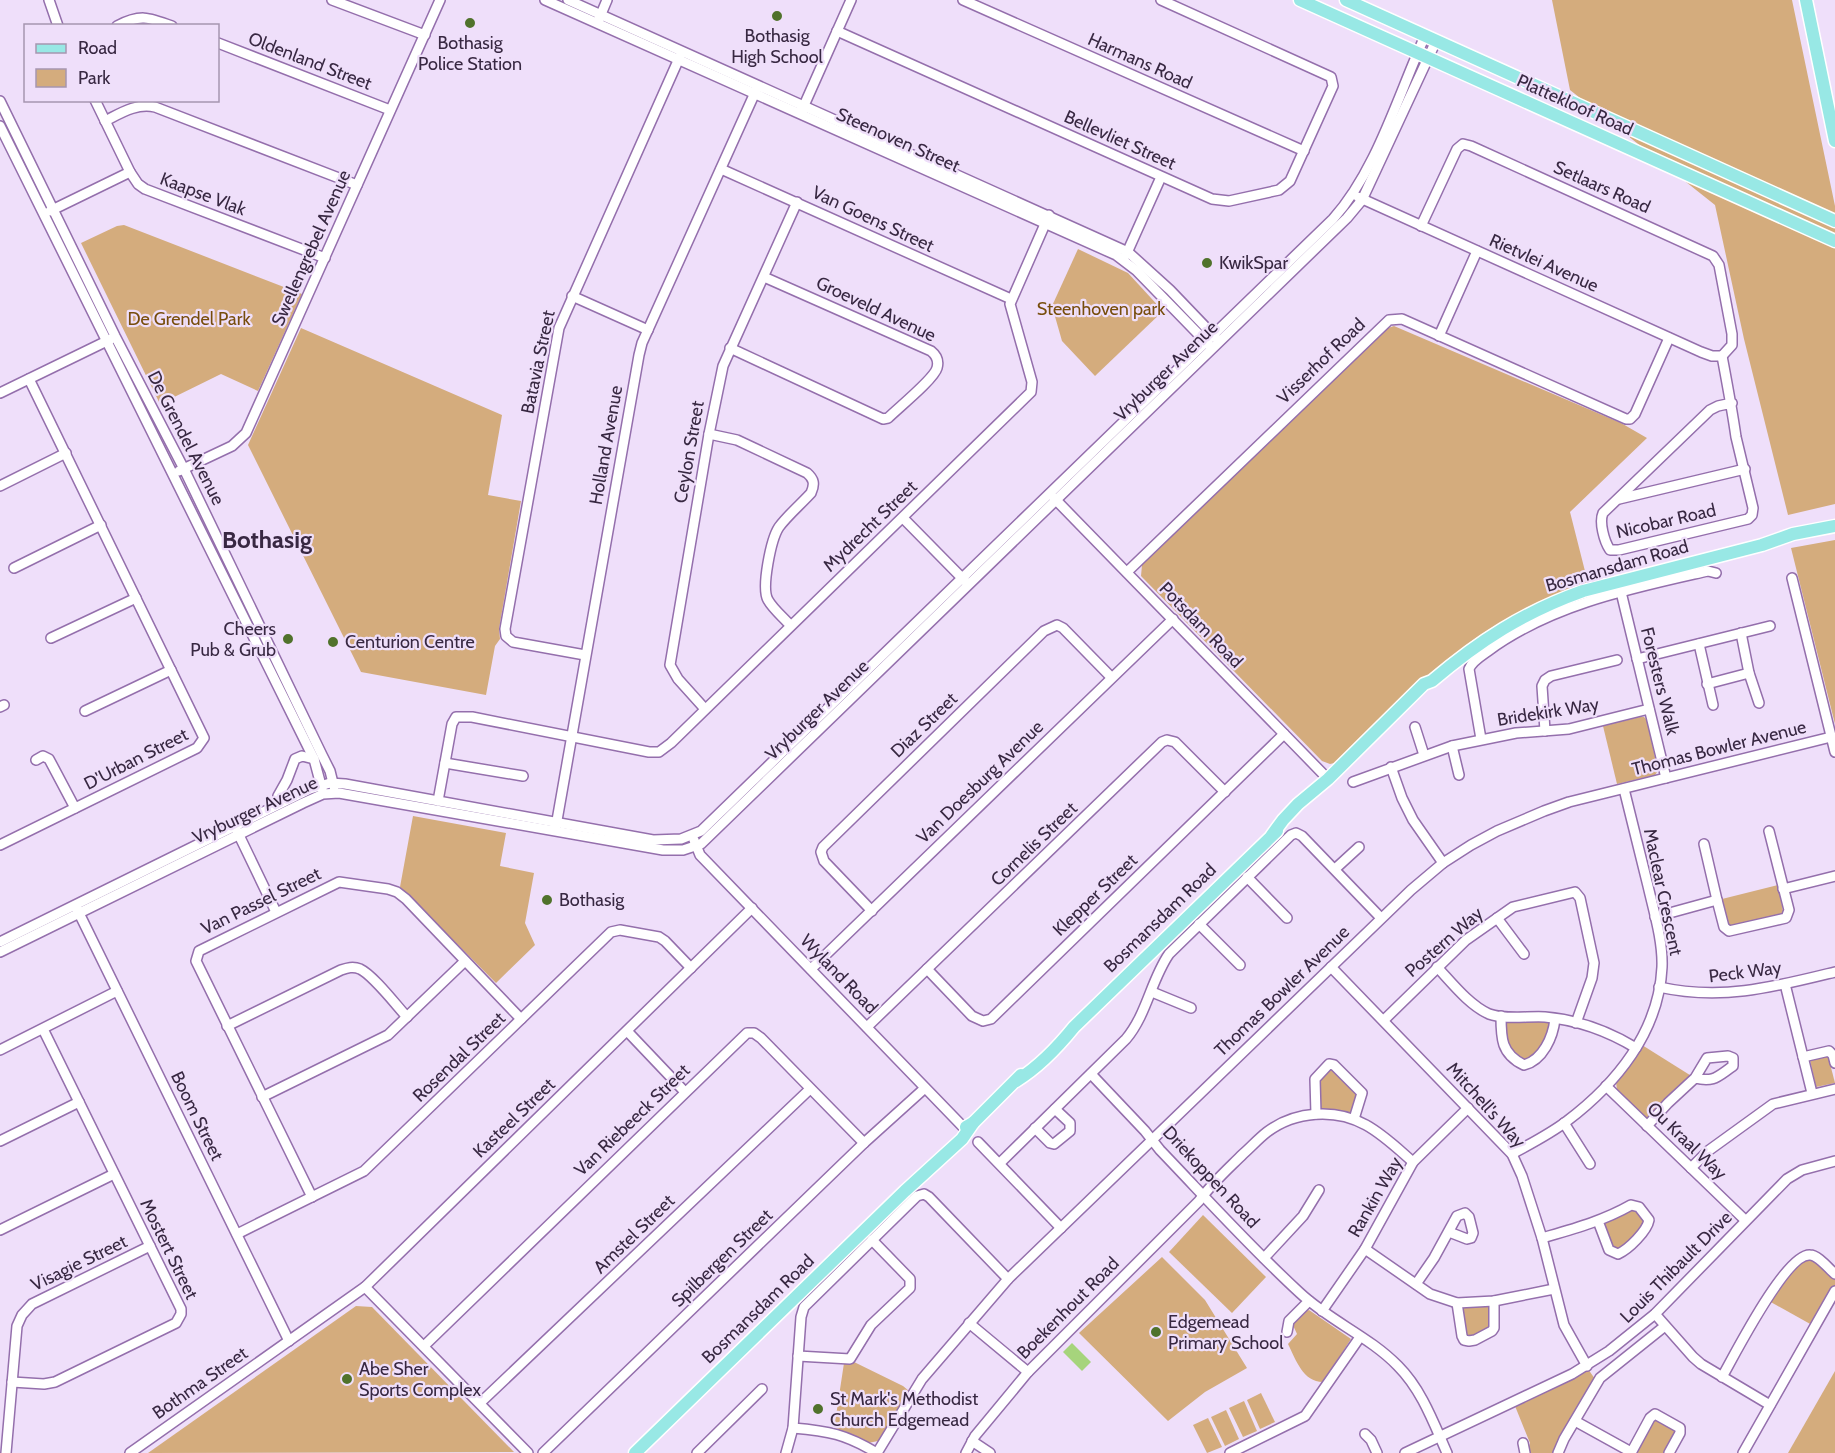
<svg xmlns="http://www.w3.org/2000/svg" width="1835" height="1453" font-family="Cabin,sans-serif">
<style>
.green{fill:#d4ac7d}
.water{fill:#a6d47c}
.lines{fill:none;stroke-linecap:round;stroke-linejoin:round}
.minor-casing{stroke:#946fac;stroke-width:12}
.major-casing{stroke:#fff;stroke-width:15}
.minor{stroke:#fff;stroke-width:9}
.major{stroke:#98e8e5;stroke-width:12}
.poi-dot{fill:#50722b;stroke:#efdffa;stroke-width:2}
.labels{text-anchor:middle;stroke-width:4.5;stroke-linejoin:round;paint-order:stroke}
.poi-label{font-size:18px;fill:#382842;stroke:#efdffa;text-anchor:start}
.street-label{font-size:18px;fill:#382842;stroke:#efdffa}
.park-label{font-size:18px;fill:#774d0c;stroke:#efdffa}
.district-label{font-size:24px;font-weight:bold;fill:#382842;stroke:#efdffa}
</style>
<rect width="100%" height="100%" fill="#efdffa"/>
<g class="green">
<path d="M 1552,0 L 1792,0 L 1835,206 L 1835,504 L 1788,515 L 1744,339 L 1715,205 L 1570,90 Z"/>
<path d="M 124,225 L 302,294 L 258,391 L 221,374 L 160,404 L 81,243 L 117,226 Z"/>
<path d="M 1078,249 L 1128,273 L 1163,311 L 1095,376 L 1062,341 L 1052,306 Z"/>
<path d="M 1394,326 L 1621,423 L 1647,438 L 1570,512 L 1588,583 C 1544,599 1502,618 1465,646 C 1419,680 1380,723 1339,762 L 1330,764 L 1322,761 L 1141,576 L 1142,565 L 1388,328 Z"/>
<path d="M 301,328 L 502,415 L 488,495 L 521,501 L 499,629 L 500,639 L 495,646 L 486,695 L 361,672 L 248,445 Z"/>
<path d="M 1835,540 L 1835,724 L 1791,548 Z"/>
<path d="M 1640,717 L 1644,717 L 1647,720 L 1658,771 L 1655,775 L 1617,784 L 1603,726 Z"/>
<path d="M 413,816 L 506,833 L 500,866 L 534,873 L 525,923 L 535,945 L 496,983 L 400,887 Z"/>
<path d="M 1778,885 L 1783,911 L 1781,914 L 1733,926 L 1728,924 L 1722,899 Z"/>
<path d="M 1511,1019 L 1550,1023 C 1553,1038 1537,1057 1523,1061 L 1505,1044 L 1505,1023 Z"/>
<path d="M 1642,1045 L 1693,1077 L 1647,1118 L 1643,1117 L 1617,1091 L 1616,1081 Z"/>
<path d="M 1828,1056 L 1835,1083 L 1816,1087 L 1810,1060 Z"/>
<path d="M 1332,1067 L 1359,1093 L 1353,1111 L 1349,1114 L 1320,1109 L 1316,1083 Z"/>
<path d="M 1631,1208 L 1646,1217 L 1645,1225 L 1621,1250 L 1614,1251 L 1603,1228 L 1604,1221 Z"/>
<path d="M 1203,1215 L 1266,1277 L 1232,1313 L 1169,1252 Z"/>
<path d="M 1162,1257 L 1205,1300 L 1247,1368 L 1205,1392 L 1168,1421 L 1079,1333 Z"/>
<path d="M 1811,1257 L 1835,1280 L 1835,1286 L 1812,1325 L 1769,1301 L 1777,1288 L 1804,1258 Z"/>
<path d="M 1461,1305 L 1489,1305 L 1493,1324 L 1489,1332 L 1466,1338 Z"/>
<path d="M 356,1306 L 372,1307 L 514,1452 L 148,1453 Z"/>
<path d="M 1309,1310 L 1351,1339 L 1323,1382 C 1303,1382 1296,1360 1288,1344 L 1297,1334 L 1292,1323 L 1300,1314 Z"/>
<path d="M 852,1361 L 903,1386 L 909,1391 L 878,1441 L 868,1443 L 856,1436 L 834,1429 L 844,1363 Z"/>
<path d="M 1588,1369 L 1595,1379 L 1555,1453 L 1527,1453 L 1530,1443 L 1515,1406 Z"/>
<path d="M 1835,1371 L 1835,1453 L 1788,1453 Z"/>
<path d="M 1261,1393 L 1275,1422 L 1260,1429 L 1247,1400 Z"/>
<path d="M 1244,1401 L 1257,1431 L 1243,1437 L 1229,1408 Z"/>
<path d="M 1226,1410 L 1239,1439 L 1225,1446 L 1211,1417 Z"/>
<path d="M 1208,1418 L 1222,1447 L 1207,1453 L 1193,1425 Z"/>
<path d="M 1654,1418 L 1677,1430 L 1666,1453 L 1633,1453 Z"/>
</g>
<path class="water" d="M 1072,1343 L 1091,1362 L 1082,1371 L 1063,1352 Z"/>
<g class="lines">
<defs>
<g id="minor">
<path d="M 49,0 L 58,26"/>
<path d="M 332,0 L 425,35"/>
<path d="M 545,0 L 1116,255 L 1137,271 L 1209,345"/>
<path d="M 568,0 L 1128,252 L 1170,290 L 1216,338"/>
<path d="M 963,0 L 1304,151"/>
<path d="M 599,19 L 607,0"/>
<path d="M 117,26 C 140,14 148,17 172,26"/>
<path d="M 837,31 L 1212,199 L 1229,201 L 1279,190 L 1290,181 L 1333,86 L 1331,77 L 1161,0"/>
<path d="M 218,43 L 390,110"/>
<path d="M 95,100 L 130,172"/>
<path d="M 0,101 L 115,336 L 184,469 L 322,755 L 330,771 L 334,787"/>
<path d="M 802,110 L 851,0"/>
<path d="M 105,121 C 121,113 136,103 155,107 L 357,185"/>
<path d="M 0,126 L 314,759 L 322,789"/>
<path d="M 721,169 L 1011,299"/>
<path d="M 1358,197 L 1701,352 L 1712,356 L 1722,356"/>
<path d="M 50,211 L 130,172 L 138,184 L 145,189 L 325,258"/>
<path d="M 1421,226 L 1457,149 L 1463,144 L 1471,146 L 1713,256 L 1719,265 L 1732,334 L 1732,345 L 1722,356"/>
<path d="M 1126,255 L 1161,177"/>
<path d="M 572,296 L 648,330"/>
<path d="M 1439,336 L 1477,251"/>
<path d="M 730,348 L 883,419 L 888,418 C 898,408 934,379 937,368 C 939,361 936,355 931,351 L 764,277"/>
<path d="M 1722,356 C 1727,383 1732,409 1736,437 L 1753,508 L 1752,515 L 1748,519 L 1619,550 L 1610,550 C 1604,541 1599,522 1603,513 L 1710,410 L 1718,406 L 1732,403"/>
<path d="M 0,393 L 111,339"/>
<path d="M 709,434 L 737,440 L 807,473 C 814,479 815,484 811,493 C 801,504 788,515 779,527 C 771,539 761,588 768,600 C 773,609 783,617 790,625"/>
<path d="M 179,471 L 232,446 L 246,433 L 440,0"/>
<path d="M 0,486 L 66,453"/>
<path d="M 1054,498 L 1328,779"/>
<path d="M 1619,499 L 1745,469"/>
<path d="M 903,518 L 965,581"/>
<path d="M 14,568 L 101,525"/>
<path d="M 1127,572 L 1389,320 L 1402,319 L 1626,419 L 1630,419 L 1635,414 L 1669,338"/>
<path d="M 1792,578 L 1835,752"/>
<path d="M 1621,592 L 1666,778"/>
<path d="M 1741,633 L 1749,673 L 1759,703"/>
<path d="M 51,638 L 136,598"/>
<path d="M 1699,644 L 1713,705"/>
<path d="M 585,655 L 513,642 L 506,636 L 505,629 L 559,328 L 681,54"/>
<path d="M 1637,659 L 1770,626"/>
<path d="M 1707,684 L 1749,673"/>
<path d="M 0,707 L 4,705"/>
<path d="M 705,709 L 678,679 L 670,665 L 709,434 L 723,366 L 797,202"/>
<path d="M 85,711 L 171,670"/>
<path d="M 1415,727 L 1424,755"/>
<path d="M 1545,731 L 1542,686 L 1545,680 L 1551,676 L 1617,660"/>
<path d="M 1481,739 L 1469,669 C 1472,661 1481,656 1488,651 C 1552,604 1633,588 1708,571 L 1716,573"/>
<path d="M 1452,746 L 1459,775"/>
<path d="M 36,760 L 43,756 L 49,759 L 75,808"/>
<path d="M 445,763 L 523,776"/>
<path d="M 1391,767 L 1402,798 L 1413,820 L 1443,863"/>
<path d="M 1353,782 L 1452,746 L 1516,733 L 1569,729 L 1649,709"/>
<path d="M 278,796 L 287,780 L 295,759 L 302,756 L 314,759"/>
<path d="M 438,801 L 452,724 L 456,717 L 472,717 L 649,752 L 659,752 L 671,743 L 1031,392 L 1032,382 L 1010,304 L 1049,215"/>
<path d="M 556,826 L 639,355 L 642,343 L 758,86"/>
<path d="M 237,831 L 276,912"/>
<path d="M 694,840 L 700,855 L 968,1132"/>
<path d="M 1704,844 L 1717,900"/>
<path d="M 0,845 L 197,748 L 204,738 L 29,379"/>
<path d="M 1335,869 L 1359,847"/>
<path d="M 1247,877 L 1287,918"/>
<path d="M 1783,889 L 1835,876"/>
<path d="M 77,909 L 289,1341"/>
<path d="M 872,911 L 824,861 L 821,852 L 823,847 L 1044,631 L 1057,625 L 1063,628 L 1111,677"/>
<path d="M 1655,917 L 1717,900 L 1724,927 L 1729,931 L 1786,918 L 1789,910 L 1769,831"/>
<path d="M 1497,918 L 1524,954"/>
<path d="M 1199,924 L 1240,965"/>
<path d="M 0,942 L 310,789 L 330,783 L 345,784 L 653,840 L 681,839 L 701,831 L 1333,219 C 1377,170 1398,95 1425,36"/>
<path d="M 0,952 L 303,803 L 323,794 L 339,793 L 663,850 L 683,850 L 701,844 L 1347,218 L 1362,200 L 1436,41"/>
<path d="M 1331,967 L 1512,1154 L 1522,1176 L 1542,1238 L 1564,1325 L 1587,1366"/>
<path d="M 1437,967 C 1452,983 1469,1005 1489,1014 C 1506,1020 1527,1016 1545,1017 C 1578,1020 1608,1031 1636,1048"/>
<path d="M 811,969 L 1173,619"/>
<path d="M 927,969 L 972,1016 L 983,1021 L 991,1019 L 1284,734"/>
<path d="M 1785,984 L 1812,1093"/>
<path d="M 1659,987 C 1722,1001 1774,987 1835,972"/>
<path d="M 1152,992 L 1191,1008"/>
<path d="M 1501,1016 C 1501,1038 1501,1054 1524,1065 C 1543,1060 1553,1037 1555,1019"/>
<path d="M 1384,1020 L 1466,940 L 1513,907 L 1575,892 L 1580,898 L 1594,963 L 1592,978 L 1576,1023"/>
<path d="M 227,1026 L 341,970 C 347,968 353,966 360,969 C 373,975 396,1005 407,1017"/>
<path d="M 867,1027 L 1162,742 L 1167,740 L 1175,742 L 1225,792"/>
<path d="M 627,1031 L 685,1092"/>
<path d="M 0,1050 L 117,991"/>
<path d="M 1803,1057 L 1829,1051 L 1833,1055 L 1835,1063"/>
<path d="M 1091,1074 L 1145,1131 L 1160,1150 C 1206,1198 1251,1248 1300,1293 C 1330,1321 1370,1337 1398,1366 C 1422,1390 1434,1424 1447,1453"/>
<path d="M 1606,1086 L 1745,1220"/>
<path d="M 262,1097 L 388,1035 L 465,961"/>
<path d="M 1316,1114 L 1315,1079 L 1329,1064 L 1334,1065 L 1362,1093 L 1354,1119"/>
<path d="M 1564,1123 L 1590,1164"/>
<path d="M 1647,1126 L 1668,1103 L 1695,1078 L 1707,1058 L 1728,1056 L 1733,1058 L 1733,1066 C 1718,1076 1714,1083 1695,1078"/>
<path d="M 1035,1128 L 1050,1143 L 1054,1144 L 1070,1131 L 1070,1123 L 1055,1109"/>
<path d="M 0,1141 L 79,1102"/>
<path d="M 978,1142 L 1061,1228"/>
<path d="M 1512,1154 C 1530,1144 1550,1134 1567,1121 C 1616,1084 1659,1032 1662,967 C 1663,941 1654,912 1648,886 C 1640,854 1632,821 1624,789"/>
<path d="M 1000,1163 L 1126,1039 C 1147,1014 1151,980 1169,954 L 1291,835 L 1296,833 L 1302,836 L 1381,918"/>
<path d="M 1691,1168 L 1708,1151 L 1773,1104 L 1835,1089"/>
<path d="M 312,1197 L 196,961 L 199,951 L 339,882 L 388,889 L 397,892 L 406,899 L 521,1019"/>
<path d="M 0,1230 L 114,1174"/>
<path d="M 237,1234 L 364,1171 L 611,932 L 620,930 L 659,937 L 665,941 L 691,968"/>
<path d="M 1542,1238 C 1573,1229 1603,1221 1631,1205 L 1639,1207 L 1649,1220 C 1647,1231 1629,1249 1618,1254 L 1609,1250 L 1598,1221"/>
<path d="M 1365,1249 L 1430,1294 L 1457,1303 L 1494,1301 L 1554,1289"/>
<path d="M 1264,1258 L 1303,1216 L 1319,1190"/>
<path d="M 1416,1284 L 1434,1258 L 1457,1216 L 1465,1213 L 1469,1217 L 1473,1233 L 1471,1238 L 1467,1239 L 1449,1232"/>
<path d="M 365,1287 L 528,1453"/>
<path d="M 1457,1303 L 1462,1336 L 1464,1340 L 1469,1341 L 1475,1340 L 1492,1331 L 1494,1328 L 1494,1301"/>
<path d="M 1322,1311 L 1365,1249 L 1413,1162 L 1468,1108"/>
<path d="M 1655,1314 L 1693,1357 L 1701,1364 L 1770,1405"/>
<path d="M 969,1323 L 1028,1372"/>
<path d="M 1287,1332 L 1289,1321 L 1309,1301"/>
<path d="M 424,1346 L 747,1033 L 754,1033 L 761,1038 L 864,1143"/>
<path d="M 798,1356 L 850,1359 L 871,1325 L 910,1288 L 910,1279 L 872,1240"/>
<path d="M 1722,1377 C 1734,1356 1786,1253 1810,1255 C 1818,1255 1829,1269 1835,1274"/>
<path d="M 12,1382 L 44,1384 L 55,1382 L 176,1323 L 181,1314 L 181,1309 L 43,1029"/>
<path d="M 480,1403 L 810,1089"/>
<path d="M 1575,1421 L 1631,1452"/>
<path d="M 793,1428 C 829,1431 845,1434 877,1453"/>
<path d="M 1365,1434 L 1371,1440 L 1377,1453"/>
<path d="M 972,1441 L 990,1453"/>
<path d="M 1523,1443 L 1525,1453"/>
<path d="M 6,1453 L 17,1326 L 22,1315 L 32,1304 L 150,1246"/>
<path d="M 130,1453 L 365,1287 L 752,908"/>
<path d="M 543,1453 L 864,1143 L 925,1088"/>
<path d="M 697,1453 L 762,1389"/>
<path d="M 786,1453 L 793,1428 L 801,1317 L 804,1307 L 917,1196 L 924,1194 L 929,1197 L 1008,1279"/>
<path d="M 877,1453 L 922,1379 L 1008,1279 L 1411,890 L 1443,863 L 1471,845 L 1497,831 L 1544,811 L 1569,802 L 1831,737"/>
<path d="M 966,1453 L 975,1436 L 1028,1372 L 1199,1201 C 1212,1183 1228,1169 1243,1154 C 1251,1147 1258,1139 1267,1132 C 1295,1111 1335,1108 1366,1125 C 1384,1135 1398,1149 1413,1162"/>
<path d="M 1230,1453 L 1305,1416 L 1360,1337"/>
<path d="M 1405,1453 L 1572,1374 L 1609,1351 L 1655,1314 L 1787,1179 L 1802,1170 L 1835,1161"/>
<path d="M 1558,1453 L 1564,1439 L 1600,1378 L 1665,1326"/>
<path d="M 1631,1453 L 1650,1418 L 1655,1414 L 1680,1428 L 1680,1433 L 1669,1453"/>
<path d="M 1743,1453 L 1835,1291"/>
</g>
<g id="major">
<path d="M 1300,0 L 1835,241"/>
<path d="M 1346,0 L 1835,221"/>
<path d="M 1806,0 L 1835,141"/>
<path d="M 1272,835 L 1283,820 L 1298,804 L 1328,779 L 1424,684 L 1432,681 C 1479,641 1524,612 1583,591 L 1762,545 L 1793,534 L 1835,526"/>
<path d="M 1016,1081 C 1039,1067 1057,1048 1074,1027 L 1277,831"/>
<path d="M 966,1127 L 973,1123 L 1021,1075"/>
<path d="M 635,1453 L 905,1191 L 962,1139 L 973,1123"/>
</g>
</defs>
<use href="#minor" class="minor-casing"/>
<use href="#major" class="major-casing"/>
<use href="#minor" class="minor"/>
<use href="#major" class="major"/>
</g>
<g class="poi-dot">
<circle cx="777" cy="16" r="6"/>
<circle cx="470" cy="23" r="6"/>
<circle cx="1207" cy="263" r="6"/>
<circle cx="288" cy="639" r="6"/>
<circle cx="333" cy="642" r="6"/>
<circle cx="547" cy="900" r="6"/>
<circle cx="1156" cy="1332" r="6"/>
<circle cx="347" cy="1379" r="6"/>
<circle cx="818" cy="1409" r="6"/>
</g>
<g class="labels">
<g class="poi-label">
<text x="777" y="42" text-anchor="middle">Bothasig<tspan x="777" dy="21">High School</tspan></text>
<text x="470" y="49" text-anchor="middle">Bothasig<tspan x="470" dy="21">Police Station</tspan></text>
<text x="1219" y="269">KwikSpar</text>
<text x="276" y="635" text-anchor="end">Cheers<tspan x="276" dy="21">Pub &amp; Grub</tspan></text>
<text x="345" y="648">Centurion Centre</text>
<text x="559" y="906">Bothasig</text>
<text x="1168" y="1328">Edgemead<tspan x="1168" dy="21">Primary School</tspan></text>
<text x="359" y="1375">Abe Sher<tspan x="359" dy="21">Sports Complex</tspan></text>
<text x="830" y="1405">St Mark's Methodist<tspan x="830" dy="21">Church Edgemead</tspan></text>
</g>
<g class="street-label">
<text transform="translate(310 61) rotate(21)" y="6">Oldenland Street</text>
<text transform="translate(1140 61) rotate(24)" y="6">Harmans Road</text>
<text transform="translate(1575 105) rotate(24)" y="6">Plattekloof Road</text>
<text transform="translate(898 140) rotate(24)" y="6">Steenoven Street</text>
<text transform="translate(1120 140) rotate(24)" y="6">Bellevliet Street</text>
<text transform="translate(1602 187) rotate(24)" y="6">Setlaars Road</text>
<text transform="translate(203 194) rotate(21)" y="6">Kaapse Vlak</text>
<text transform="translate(873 219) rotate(25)" y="6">Van Goens Street</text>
<text transform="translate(311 248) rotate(-66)" y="6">Swellengrebel Avenue</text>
<text transform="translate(1544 263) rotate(24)" y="6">Rietvlei Avenue</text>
<text transform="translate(876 309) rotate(25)" y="6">Groeveld Avenue</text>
<text transform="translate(1321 361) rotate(-44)" y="6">Visserhof Road</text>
<text transform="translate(538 362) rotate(-78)" y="6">Batavia Street</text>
<text transform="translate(1166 371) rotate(-44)" y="6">Vryburger Avenue</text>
<text transform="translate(186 438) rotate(63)" y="6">De Grendel Avenue</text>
<text transform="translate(606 445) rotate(-80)" y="6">Holland Avenue</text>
<text transform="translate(689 452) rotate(-80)" y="6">Ceylon Street</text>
<text transform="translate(1666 521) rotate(-13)" y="6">Nicobar Road</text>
<text transform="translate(870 526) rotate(-44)" y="6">Mydrecht Street</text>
<text transform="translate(1617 566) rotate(-16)" y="6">Bosmansdam Road</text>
<text transform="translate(1201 625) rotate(46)" y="6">Potsdam Road</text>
<text transform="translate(1660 681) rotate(76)" y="6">Foresters Walk</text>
<text transform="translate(817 710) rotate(-44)" y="6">Vryburger Avenue</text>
<text transform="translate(1548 712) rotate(-9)" y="6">Bridekirk Way</text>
<text transform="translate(924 725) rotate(-44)" y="6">Diaz Street</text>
<text transform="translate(1719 748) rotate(-14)" y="6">Thomas Bowler Avenue</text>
<text transform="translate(136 759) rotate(-27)" y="6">D'Urban Street</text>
<text transform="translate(980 782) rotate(-44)" y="6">Van Doesburg Avenue</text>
<text transform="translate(255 810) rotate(-25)" y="6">Vryburger Avenue</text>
<text transform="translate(1034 844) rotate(-44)" y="6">Cornelis Street</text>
<text transform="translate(1663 892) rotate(78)" y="6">Maclear Crescent</text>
<text transform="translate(1095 895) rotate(-44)" y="6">Klepper Street</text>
<text transform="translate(261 901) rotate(-26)" y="6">Van Passel Street</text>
<text transform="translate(1160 918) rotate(-44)" y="6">Bosmansdam Road</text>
<text transform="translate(1444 942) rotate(-41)" y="6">Postern Way</text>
<text transform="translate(1745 972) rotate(-7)" y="6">Peck Way</text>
<text transform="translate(839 974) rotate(46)" y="6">Wyland Road</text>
<text transform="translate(1282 991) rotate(-44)" y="6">Thomas Bowler Avenue</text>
<text transform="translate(459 1057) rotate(-44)" y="6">Rosendal Street</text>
<text transform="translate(1486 1105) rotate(48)" y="6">Mitchell's Way</text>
<text transform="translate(197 1116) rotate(64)" y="6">Boom Street</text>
<text transform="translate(514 1118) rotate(-44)" y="6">Kasteel Street</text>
<text transform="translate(632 1120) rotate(-44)" y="6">Van Riebeeck Street</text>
<text transform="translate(1687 1141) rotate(44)" y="6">Ou Kraal Way</text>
<text transform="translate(1211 1177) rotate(47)" y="6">Driekoppen Road</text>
<text transform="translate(1375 1197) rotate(-60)" y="6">Rankin Way</text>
<text transform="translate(634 1234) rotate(-44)" y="6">Amstel Street</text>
<text transform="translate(169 1249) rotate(64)" y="6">Mostert Street</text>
<text transform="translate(722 1258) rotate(-44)" y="6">Spilbergen Street</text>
<text transform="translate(79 1263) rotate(-26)" y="6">Visagie Street</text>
<text transform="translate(1676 1267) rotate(-45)" y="6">Louis Thibault Drive</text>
<text transform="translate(1068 1308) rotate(-45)" y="6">Boekenhout Road</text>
<text transform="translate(758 1309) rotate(-44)" y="6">Bosmansdam Road</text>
<text transform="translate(200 1383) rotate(-35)" y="6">Bothma Street</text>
</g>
<g class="park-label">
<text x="1101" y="315">Steenhoven park</text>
<text x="189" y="325">De Grendel Park</text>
</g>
<g class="district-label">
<text x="267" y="548">Bothasig</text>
</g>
</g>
<rect x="24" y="24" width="195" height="78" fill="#efdffa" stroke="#a696b0" stroke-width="1.5"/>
<rect x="36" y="44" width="30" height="9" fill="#98e8e5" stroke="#a696b0" stroke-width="1.5"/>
<text x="78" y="54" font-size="18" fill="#382842">Road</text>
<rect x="36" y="69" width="30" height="18" fill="#d4ac7d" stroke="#a696b0" stroke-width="1.5"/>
<text x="78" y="84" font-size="18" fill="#382842">Park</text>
</svg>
